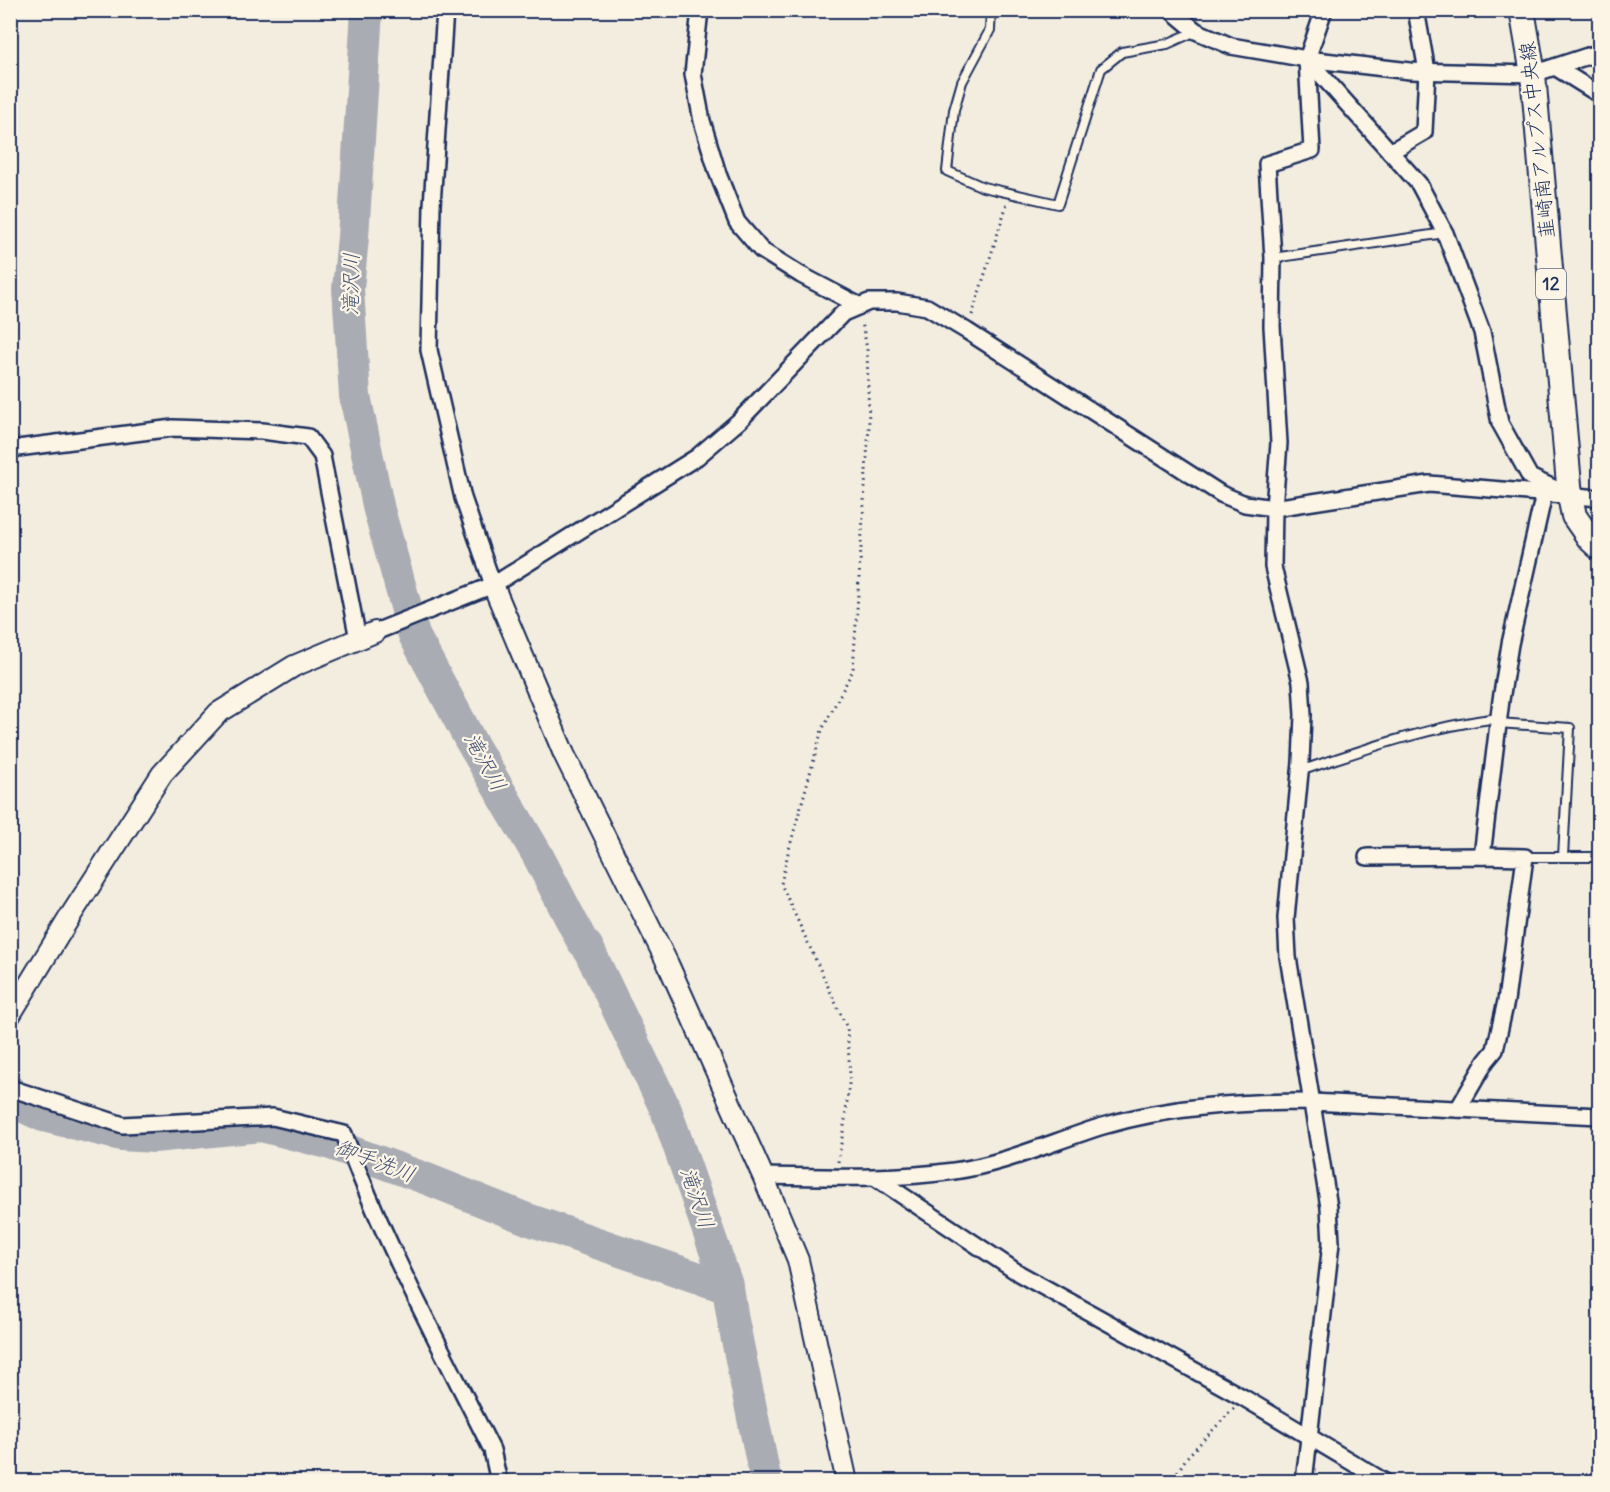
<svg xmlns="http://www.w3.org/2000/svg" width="1610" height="1492" font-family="Delius,'Klee One',sans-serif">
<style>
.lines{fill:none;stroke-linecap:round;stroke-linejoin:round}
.stream{stroke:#707a91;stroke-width:5}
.river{stroke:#a9acb3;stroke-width:32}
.service-casing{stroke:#1b2f5e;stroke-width:12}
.minor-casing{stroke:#1b2f5e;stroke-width:20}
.tertiary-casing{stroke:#1b2f5e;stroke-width:24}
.primary-casing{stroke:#1b2f5e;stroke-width:28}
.path{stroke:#1b2f5e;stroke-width:3;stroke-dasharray:1.5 4.5;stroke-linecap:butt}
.service{stroke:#fcf5e5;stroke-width:8}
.minor{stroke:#fcf5e5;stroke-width:15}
.tertiary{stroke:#fcf5e5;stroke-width:20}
.primary{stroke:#fcf5e5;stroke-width:24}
.labels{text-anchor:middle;stroke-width:4.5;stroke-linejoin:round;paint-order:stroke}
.shield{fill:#fcf5e5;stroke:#5e6a86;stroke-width:1.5}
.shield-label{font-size:18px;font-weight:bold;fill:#1b2f5e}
.street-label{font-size:20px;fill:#1b2f5e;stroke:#fcf5e5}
.water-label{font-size:21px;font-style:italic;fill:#465478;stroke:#fcf5e5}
</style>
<rect width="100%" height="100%" fill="#f3ede0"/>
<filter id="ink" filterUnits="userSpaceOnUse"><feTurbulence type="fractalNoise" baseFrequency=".0167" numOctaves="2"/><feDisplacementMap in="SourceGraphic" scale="12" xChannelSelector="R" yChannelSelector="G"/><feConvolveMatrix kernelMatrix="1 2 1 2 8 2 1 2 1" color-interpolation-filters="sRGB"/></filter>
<g filter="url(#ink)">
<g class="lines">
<path class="stream" d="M 10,1102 L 13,1102"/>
<g class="river">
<path d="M 367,10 L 353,237 L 348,289 L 355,396 L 379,510 L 414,635 L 470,740 L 537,854 L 582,941 L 587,946 L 666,1110 L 728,1288 L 733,1320 L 766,1482"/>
<path d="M 10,1091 L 13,1102 L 43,1116 L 121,1135 L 154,1137 L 261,1126 L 328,1143 L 427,1179 L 527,1219 L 728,1288"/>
</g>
<defs>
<g id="service">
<path d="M 991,10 L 990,30 L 962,82 L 954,110 L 947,171 L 983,187 L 1058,204 L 1101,69 L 1122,52 L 1167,44 L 1196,31"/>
<path d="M 1273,258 L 1445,233"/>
<path d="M 1498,723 L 1570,728 L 1563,857"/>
<path d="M 1300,771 C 1365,749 1431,726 1498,718"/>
<path d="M 1525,857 L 1600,857"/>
</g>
<g id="minor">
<path d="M 445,10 L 432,205 L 429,350 L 463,498 L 493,585"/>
<path d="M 700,10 L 693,74 L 702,121 L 718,174 L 737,222 L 761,250 L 801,275 L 860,306"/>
<path d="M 1171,10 L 1196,31 L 1231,46 L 1307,59 L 1410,71 L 1533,74 L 1600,52"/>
<path d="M 1307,59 L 1419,184 L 1445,233 L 1482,332 L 1500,423 L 1530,477 L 1560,491"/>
<path d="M 1555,67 L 1600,95"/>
<path d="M 1390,152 L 1424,132 L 1427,71 L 1416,10"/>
<path d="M 10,449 L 173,428 L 262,431 L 308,437 L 322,456 L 358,639"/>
<path d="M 375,632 L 493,585 L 697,457 L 739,421 L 843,313 L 869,302 L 897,302 L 927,307 L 967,331 L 1221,494 L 1245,504 L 1274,508 L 1429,484 L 1600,498"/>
<path d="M 1482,856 L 1501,700 L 1510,644 L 1544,494"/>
<path d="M 1367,857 L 1482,856 L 1525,857 L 1506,1001 L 1495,1050 L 1486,1061 L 1458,1109"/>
<path d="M 10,1088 L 123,1125 L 273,1117 L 344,1134 C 384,1243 440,1346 492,1450 L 499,1482"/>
<path d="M 763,1176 C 827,1177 891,1180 954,1171 C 1005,1164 1054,1141 1103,1126 C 1170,1106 1242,1102 1311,1102 L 1600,1116"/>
<path d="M 876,1178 L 1020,1274 L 1244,1398 L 1385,1482"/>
<path d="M 1304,1482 L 1331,1243 L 1329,1207 L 1288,957 L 1286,918 L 1301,762 L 1303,715 L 1301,682 L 1273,567 L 1274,508 L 1279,443 L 1272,326 L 1273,258 L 1267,164 L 1312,150 L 1307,59 L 1324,10"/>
</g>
<g id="tertiary">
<path d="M 493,585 L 564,754 L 668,964 L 763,1176 L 798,1260 L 847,1482"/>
<path d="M 10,1015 L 71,915 L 162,774 L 218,713 L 294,666 L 375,632"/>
</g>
<path id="primary" d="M 1522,10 L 1533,74 L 1570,496 L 1574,516 L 1590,539 L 1600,548"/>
</defs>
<use href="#service" class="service-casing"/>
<use href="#minor" class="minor-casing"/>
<use href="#tertiary" class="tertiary-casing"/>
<use href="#primary" class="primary-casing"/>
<g class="path">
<path d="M 972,315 L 1007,204"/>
<path d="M 838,1162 L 845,1120 L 850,1075 L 847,1028 L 781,884 L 788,853 L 822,730 L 853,670 L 869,426 L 867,349 L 862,322"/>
<path d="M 1171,1482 L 1187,1457 L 1234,1408"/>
</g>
<use href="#service" class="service"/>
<use href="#minor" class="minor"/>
<use href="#tertiary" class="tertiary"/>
<use href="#primary" class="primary"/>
</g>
</g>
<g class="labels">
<rect class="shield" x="1536" y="269" width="30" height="30" rx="4.5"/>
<g class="shield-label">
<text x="1551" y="290">12</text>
</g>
<g class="street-label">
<text transform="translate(1537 140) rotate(-96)" y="7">韮崎南アルプス中央線</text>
</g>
<g class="water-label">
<text transform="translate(351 284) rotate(-89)" y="7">滝沢川</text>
<text transform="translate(485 762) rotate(61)" y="7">滝沢川</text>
<text transform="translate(375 1161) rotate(21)" y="7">御手洗川</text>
<text transform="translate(697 1198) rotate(71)" y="7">滝沢川</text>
</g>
</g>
<rect width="1610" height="1492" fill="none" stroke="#fcf5e5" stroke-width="36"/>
<rect x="18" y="18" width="1574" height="1456" fill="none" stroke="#1b2f5e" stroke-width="2" filter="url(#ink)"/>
</svg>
